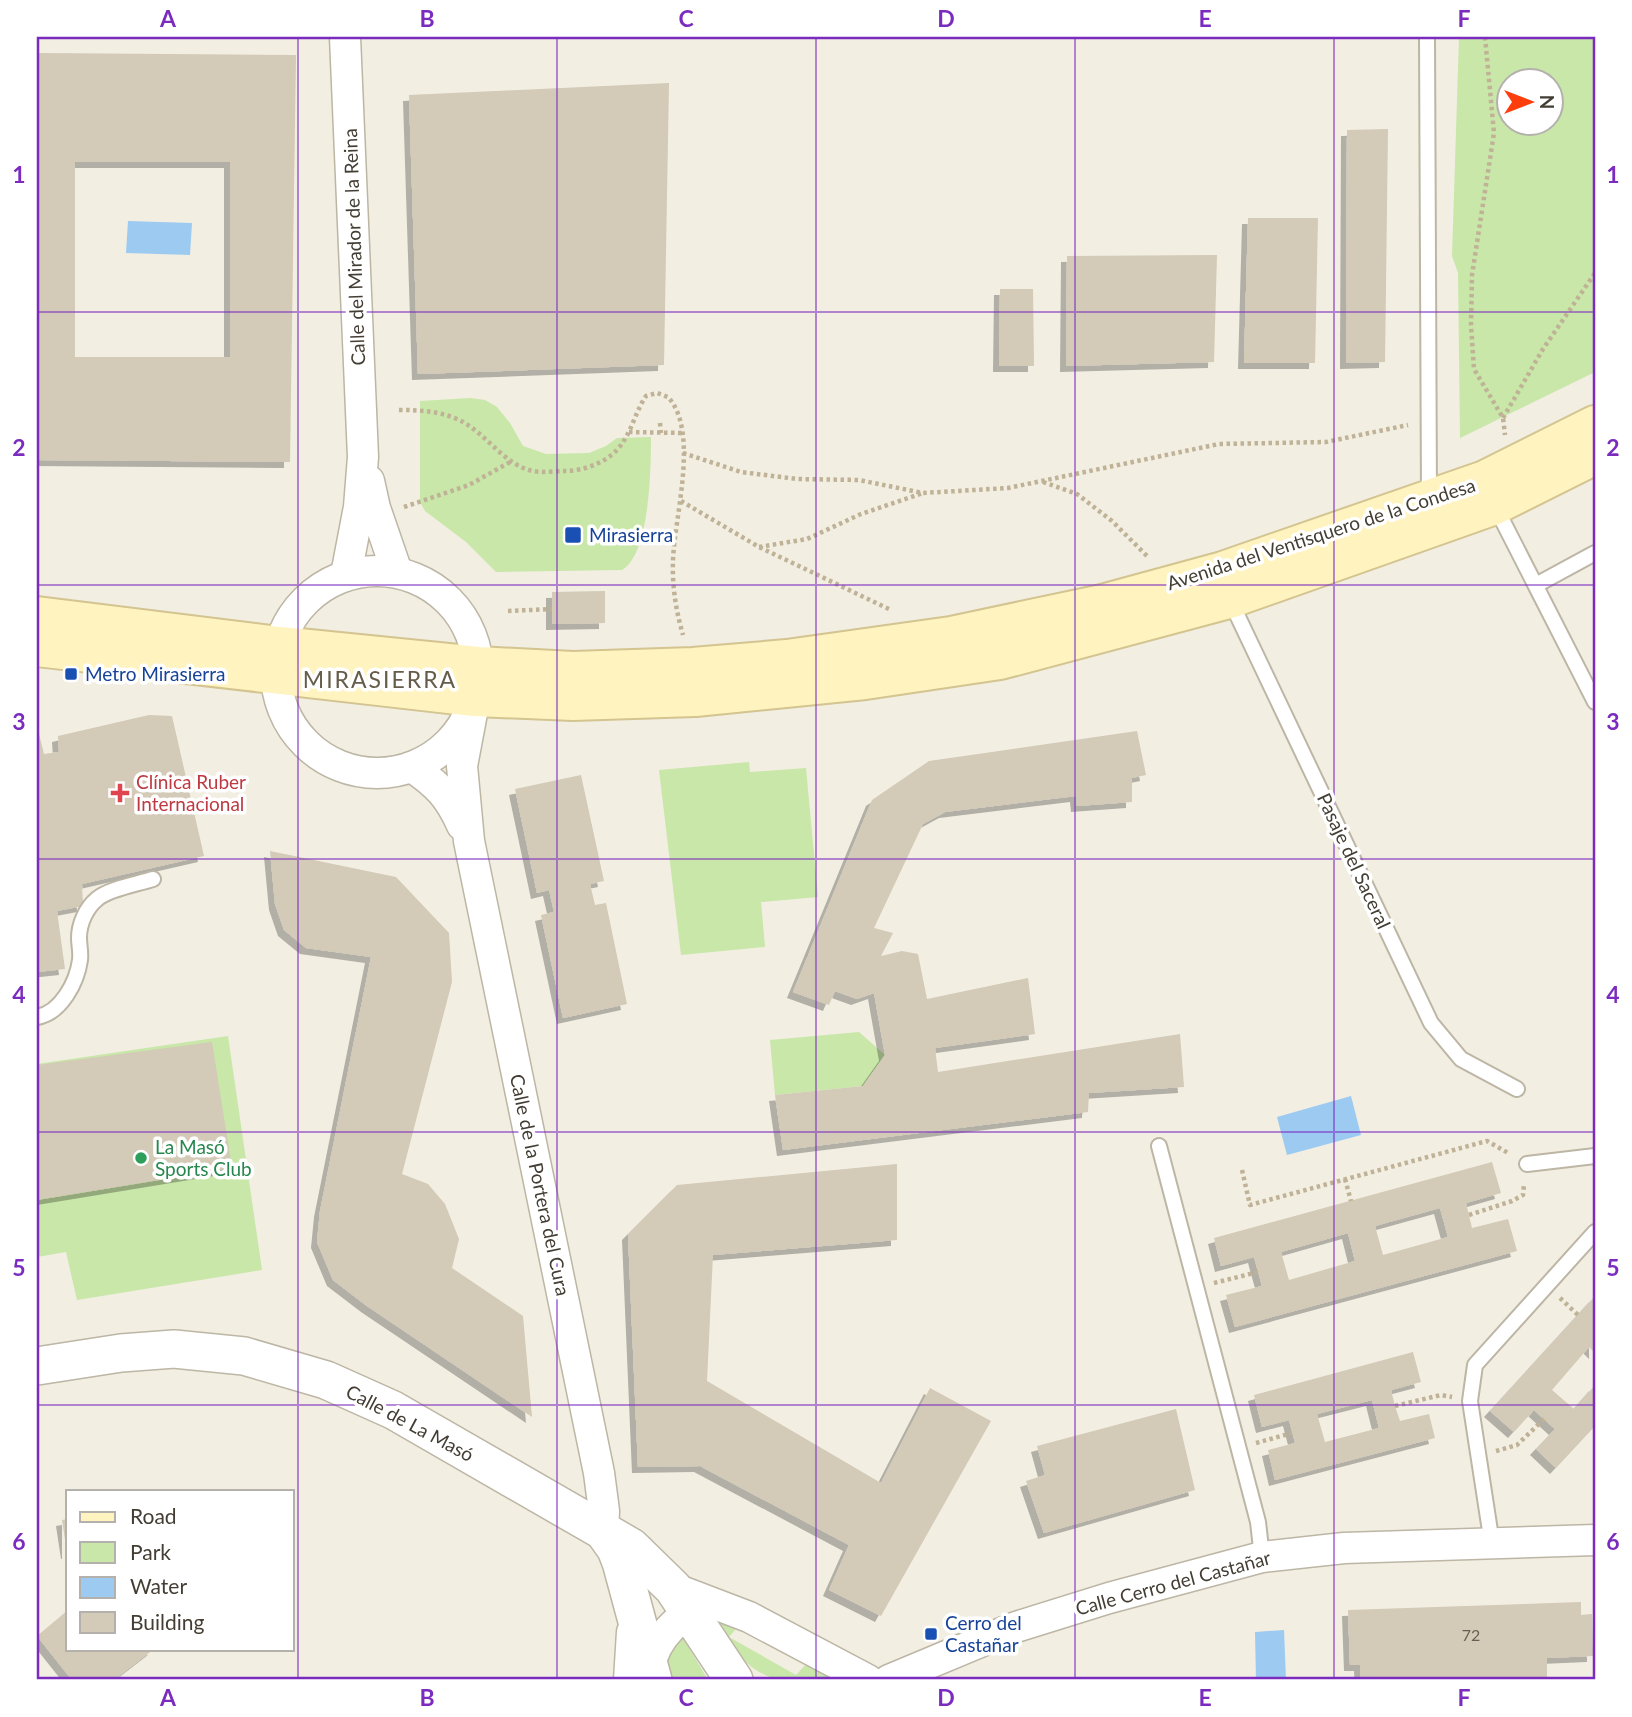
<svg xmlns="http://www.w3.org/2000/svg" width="1632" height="1717" font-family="Lato,sans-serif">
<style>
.green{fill:#c8e7a9;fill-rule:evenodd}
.water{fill:#9ccaf1}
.building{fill:#d3cab7;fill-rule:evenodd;filter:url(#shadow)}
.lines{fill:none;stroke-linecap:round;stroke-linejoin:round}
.service-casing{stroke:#bdb6a5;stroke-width:18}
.minor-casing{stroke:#bdb6a5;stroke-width:33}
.tertiary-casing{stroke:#bdb6a5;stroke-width:40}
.secondary-casing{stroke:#d3c490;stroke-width:42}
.path{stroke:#bfb296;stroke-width:4.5;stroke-dasharray:3.5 3.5;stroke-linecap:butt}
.service{stroke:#fff;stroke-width:14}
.minor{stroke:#fff;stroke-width:30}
.tertiary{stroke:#fff;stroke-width:37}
.secondary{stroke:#fff3bf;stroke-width:38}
.grid{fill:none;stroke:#7b2cbf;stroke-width:2;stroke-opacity:0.55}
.transit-dot{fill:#1a4fb4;stroke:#fff;stroke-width:2.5}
.health-dot{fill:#e0444e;stroke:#fff;stroke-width:2.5}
.leisure-dot{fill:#2e9e5b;stroke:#fff;stroke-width:2.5}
.labels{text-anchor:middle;stroke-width:7;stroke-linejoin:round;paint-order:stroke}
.number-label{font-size:16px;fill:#676054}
.street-label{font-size:19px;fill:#433d33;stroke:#fff}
.transit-label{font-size:19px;fill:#164399;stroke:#fff;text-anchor:start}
.health-label{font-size:19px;fill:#be3a42;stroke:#fff;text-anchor:start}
.leisure-label{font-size:19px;fill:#27864d;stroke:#fff;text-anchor:start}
.quarter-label{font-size:23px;letter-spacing:2px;fill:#665c4a;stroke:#fff}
.neatline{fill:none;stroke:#7b2cbf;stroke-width:2.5}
.grid-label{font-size:23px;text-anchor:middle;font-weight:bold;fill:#7b2cbf}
</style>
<defs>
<filter id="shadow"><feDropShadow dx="-6" dy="6" stdDeviation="0" flood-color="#0004"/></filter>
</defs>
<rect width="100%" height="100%" fill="#f2eee2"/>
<g class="green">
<path d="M 1459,37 L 1595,37 L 1595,372 L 1460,438 L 1458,273 L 1452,256 ZM 1552,80 L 1552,122 L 1510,122 L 1510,80 Z"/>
<path d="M 470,398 L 485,400 L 497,407 L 510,423 L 523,446 L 546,454 L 589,453 L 606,446 L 617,438 L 651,437 C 651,468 650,554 622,570 L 496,572 L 466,542 L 425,511 L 420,502 L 420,401 Z"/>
<path d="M 749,762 L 750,772 L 806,768 L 818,897 L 761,902 L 765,947 L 681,955 L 659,770 Z"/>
<path d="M 859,1032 L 885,1055 L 863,1086 L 775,1095 L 770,1040 Z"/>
<path d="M 228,1036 L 262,1270 L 77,1300 L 66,1252 L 37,1257 L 37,1064 Z"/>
<path d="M 719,1619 L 741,1623 L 729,1637 L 796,1675 L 810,1660 L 832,1677 C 766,1689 750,1673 712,1622 Z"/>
<path d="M 683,1638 L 708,1680 L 671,1680 L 665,1660 L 669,1650 Z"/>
</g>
<g class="water">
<path d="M 128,221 L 192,223 L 190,255 L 126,253 Z"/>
<path d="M 1351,1096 L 1361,1135 L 1287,1155 L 1277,1117 Z"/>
<path d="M 1284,1630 L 1286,1680 L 1256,1680 L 1255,1632 Z"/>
</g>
<g class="building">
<path d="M 37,53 L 296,55 L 290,462 L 37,460 ZM 75,162 L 230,162 L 230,357 L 75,357 Z"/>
<path d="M 669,83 L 664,365 L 418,374 L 409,95 Z"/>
<path d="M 1388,129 L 1385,362 L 1346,363 L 1347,130 Z"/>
<path d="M 1248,218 L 1318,218 L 1315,363 L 1244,363 Z"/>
<path d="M 1217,255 L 1214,362 L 1066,366 L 1067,256 Z"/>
<path d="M 1000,289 L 1033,289 L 1034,366 L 999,366 Z"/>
<path d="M 605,591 L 605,623 L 552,624 L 552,592 Z"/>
<path d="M 149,715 L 172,716 L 204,856 L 82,884 L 83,906 L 57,911 L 65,969 L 37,972 L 37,726 L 44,754 L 59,752 L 58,736 Z"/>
<path d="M 1137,731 L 1146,775 L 1132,778 L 1132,802 L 1077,806 L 1076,796 L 945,812 L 923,824 L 874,928 L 893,933 L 881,956 L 902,951 L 918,954 L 927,999 L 1028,978 L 1035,1034 L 935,1048 L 938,1072 L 1180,1034 L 1184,1087 L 1089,1093 L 1088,1112 L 783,1150 L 775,1095 L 863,1086 L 885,1055 L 874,993 L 857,999 L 835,991 L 829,1005 L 793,992 L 872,800 L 929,761 Z"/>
<path d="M 581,775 L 604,881 L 590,884 L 595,905 L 606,903 L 627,1004 L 563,1018 L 541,915 L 554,912 L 549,890 L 537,893 L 515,789 Z"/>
<path d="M 270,851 L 396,877 L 449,933 L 452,982 L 402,1174 L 428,1184 L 445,1204 L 459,1239 L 452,1268 L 523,1316 L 532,1417 L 367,1306 L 333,1280 L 317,1242 L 320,1211 L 371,957 L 306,948 L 284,930 L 275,904 Z"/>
<path d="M 212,1042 L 232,1168 L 37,1200 L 37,1065 Z"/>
<path d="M 1492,1162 L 1501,1193 L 1466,1203 L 1472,1228 L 1508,1219 L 1517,1251 L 1235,1327 L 1226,1295 L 1262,1286 L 1254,1257 L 1221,1266 L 1214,1238 ZM 1440,1208 L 1448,1237 L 1383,1255 L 1375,1226 ZM 1348,1233 L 1355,1261 L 1289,1280 L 1281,1252 Z"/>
<path d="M 897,1164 L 897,1240 L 713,1255 L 707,1381 L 881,1483 L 930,1388 L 991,1421 L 881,1616 L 829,1590 L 849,1545 L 700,1466 L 638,1467 L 628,1234 L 677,1185 Z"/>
<path d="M 1595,1296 L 1595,1353 L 1589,1347 L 1552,1390 L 1574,1409 L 1595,1385 L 1595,1426 L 1556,1468 L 1536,1449 L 1555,1429 L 1534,1410 L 1514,1432 L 1490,1411 Z"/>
<path d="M 1413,1352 L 1421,1382 L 1391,1390 L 1395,1406 L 1400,1421 L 1429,1414 L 1435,1438 L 1275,1480 L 1268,1450 L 1295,1443 L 1289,1420 L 1262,1427 L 1254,1395 ZM 1372,1400 L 1379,1428 L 1325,1442 L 1317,1414 Z"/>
<path d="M 1176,1409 L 1195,1490 L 1044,1533 L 1026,1481 L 1045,1475 L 1037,1446 Z"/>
<path d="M 68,1519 L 68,1553 L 67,1553 L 62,1520 Z"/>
<path d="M 1581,1602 L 1581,1615 L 1592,1614 L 1593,1656 L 1547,1658 L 1547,1680 L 1361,1680 L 1360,1665 L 1350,1665 L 1348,1610 Z"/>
<path d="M 68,1610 L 68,1649 L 154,1649 L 119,1676 L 122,1680 L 72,1680 L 37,1636 Z"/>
</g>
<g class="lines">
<defs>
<g id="service">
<path d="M 1427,37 L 1429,497"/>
<path d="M 1495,506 L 1595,702"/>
<path d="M 1536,585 L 1595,553"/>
<path d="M 1230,600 L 1431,1023 L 1461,1059 L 1517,1089"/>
<path d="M 37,1017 C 61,1013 77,982 80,960 C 81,952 79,945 79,938 C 79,924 86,908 97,899 C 108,889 138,884 153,879"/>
<path d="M 1159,1146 L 1258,1522 L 1262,1557"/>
<path d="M 1527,1164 L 1595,1156"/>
<path d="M 1492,1544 L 1470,1401 L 1475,1365 L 1595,1232"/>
</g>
<g id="minor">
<path d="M 345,37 L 363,457 L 359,507 L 346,575"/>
<path d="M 369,481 L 375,508 L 397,572"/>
<circle cx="377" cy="672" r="101"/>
<path d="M 475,697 L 462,766 L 469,841 L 599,1473 L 604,1511 L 603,1531"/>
<path d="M 412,767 C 438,785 449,796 462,825"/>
<path d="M 673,1588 L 749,1617 L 868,1680"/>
<path d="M 650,1667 C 654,1640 680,1612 708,1605"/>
<path d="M 629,1680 L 632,1632"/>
<path d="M 889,1680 L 1016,1627 L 1109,1598 L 1262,1557 L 1344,1548 L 1595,1540"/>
</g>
<g id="tertiary">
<path d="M 37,1366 L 121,1353 L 174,1349 L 244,1356 L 326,1380 L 393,1410 L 631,1547 L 673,1588 L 734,1680"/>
<path d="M 604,1532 L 616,1549 L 621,1562 L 653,1680"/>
</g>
<g id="secondary">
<path d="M 37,616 L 279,646 L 478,666 L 573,671 L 693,667 L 787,659 L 951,636 L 1102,604 L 1223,571 L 1485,480 L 1595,425"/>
<path d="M 37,647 L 475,697 L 573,701 L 695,697 L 865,680 L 1000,660 L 1229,599 L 1495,505 L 1595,455"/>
</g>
</defs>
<use href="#service" class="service-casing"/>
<use href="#minor" class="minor-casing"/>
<use href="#tertiary" class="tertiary-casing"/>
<use href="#secondary" class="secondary-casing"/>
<g class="path">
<path d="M 1485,37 L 1494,133 L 1472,275 L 1471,325 L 1474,369 L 1503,418 L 1505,435"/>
<path d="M 399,410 C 420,410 438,411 457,419 C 485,431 503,465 533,471 C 543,473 555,471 565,471 C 582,471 602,464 615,452 C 631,436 634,414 646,396 L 657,393 L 668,397 C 700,432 674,518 673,561 C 672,586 676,611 683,635"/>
<path d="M 1503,418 L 1543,349 L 1595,273"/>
<path d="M 660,423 L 661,433"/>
<path d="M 629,432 L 682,433"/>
<path d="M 683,453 L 741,472 L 797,479 L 859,480 L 923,493 L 1008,488 L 1219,444 L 1326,442 L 1408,425"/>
<path d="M 1043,482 L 1077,494 L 1112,521 L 1148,557"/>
<path d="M 681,501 L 759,547 L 891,610"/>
<path d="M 404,507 L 469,485 L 512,461"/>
<path d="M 759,547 L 807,539 L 861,514 L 923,493"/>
<path d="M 508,611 L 552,609"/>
<path d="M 1242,1170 L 1250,1205 L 1487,1141 L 1510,1154"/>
<path d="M 1345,1179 L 1351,1201"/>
<path d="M 1469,1215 L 1512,1201 L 1523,1195 L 1524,1184"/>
<path d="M 1214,1283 L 1258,1272"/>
<path d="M 1560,1298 L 1578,1315"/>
<path d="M 1395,1406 L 1441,1395 L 1452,1397"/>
<path d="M 1256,1443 L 1292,1433"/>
<path d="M 1496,1451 L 1517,1445 L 1544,1419"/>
</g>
<use href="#service" class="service"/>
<use href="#minor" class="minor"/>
<use href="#tertiary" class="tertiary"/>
<use href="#secondary" class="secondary"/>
</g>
<path class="grid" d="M 298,37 L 298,1680M 557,37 L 557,1680M 816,37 L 816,1680M 1075,37 L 1075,1680M 1334,37 L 1334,1680M 37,312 L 1595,312M 37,585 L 1595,585M 37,859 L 1595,859M 37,1132 L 1595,1132M 37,1405 L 1595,1405"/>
<g class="transit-dot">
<rect x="564" y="526" width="18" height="18" rx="3.5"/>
<rect x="64" y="667" width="14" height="14" rx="3.5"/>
<rect x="924" y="1627" width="14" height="14" rx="3.5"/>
</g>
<path class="health-dot" d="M116.5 782.5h7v7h7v7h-7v7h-7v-7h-7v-7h7z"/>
<circle class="leisure-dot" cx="141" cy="1158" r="7"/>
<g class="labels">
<g class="number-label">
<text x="1471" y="1641">72</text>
</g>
<g class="street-label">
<text transform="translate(354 247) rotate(-92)" y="7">Calle del Mirador de la Reina</text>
<text transform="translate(1321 534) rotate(-18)" y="7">Avenida del Ventisquero de la Condesa</text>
<text transform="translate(1354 861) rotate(65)" y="7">Pasaje del Saceral</text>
<text transform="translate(540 1185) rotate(78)" y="7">Calle de la Portera del Cura</text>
<text transform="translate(410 1423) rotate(28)" y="7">Calle de La Masó</text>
<text transform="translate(1173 1583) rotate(-15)" y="7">Calle Cerro del Castañar</text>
</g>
<g class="transit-label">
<text x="589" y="542">Mirasierra</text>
<text x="85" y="681">Metro Mirasierra</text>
<text x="945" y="1630">Cerro del<tspan x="945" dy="22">Castañar</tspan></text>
</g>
<g class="health-label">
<text x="136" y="789">Clínica Ruber<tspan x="136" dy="22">Internacional</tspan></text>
</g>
<g class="leisure-label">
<text x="155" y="1154">La Masó<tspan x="155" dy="22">Sports Club</tspan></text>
</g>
<g class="quarter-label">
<text x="380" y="688">MIRASIERRA</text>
</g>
</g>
<rect width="1632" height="1717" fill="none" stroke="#ffffff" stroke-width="77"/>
<rect x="66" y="1490" width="228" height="161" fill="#ffffff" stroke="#b4b1ad" stroke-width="2"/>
<rect x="80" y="1512" width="35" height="10" fill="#fff3bf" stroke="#b4b1ad" stroke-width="2"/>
<text x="130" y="1524" font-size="21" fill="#433d33">Road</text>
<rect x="80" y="1542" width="35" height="21" fill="#c8e7a9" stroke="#b4b1ad" stroke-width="2"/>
<text x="130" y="1560" font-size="21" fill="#433d33">Park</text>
<rect x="80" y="1577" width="35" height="21" fill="#9ccaf1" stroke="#b4b1ad" stroke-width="2"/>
<text x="130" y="1594" font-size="21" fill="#433d33">Water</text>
<rect x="80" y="1612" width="35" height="21" fill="#d3cab7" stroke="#b4b1ad" stroke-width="2"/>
<text x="130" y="1630" font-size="21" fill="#433d33">Building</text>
<g transform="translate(1530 102) rotate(90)"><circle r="33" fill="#ffffff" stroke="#b4b1ad" stroke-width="2"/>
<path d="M0-5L12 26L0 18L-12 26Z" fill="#fe3d0c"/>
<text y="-10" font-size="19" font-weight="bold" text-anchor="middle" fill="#433d33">N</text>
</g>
<rect x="38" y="38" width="1556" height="1640" class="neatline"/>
<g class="grid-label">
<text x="168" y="27">A</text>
<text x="427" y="27">B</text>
<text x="686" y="27">C</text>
<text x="946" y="27">D</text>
<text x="1205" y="27">E</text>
<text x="1464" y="27">F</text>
<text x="19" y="183">1</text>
<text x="1613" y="183">1</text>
<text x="19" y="456">2</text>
<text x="1613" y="456">2</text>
<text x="19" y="730">3</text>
<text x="1613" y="730">3</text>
<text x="19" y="1003">4</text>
<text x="1613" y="1003">4</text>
<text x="19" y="1276">5</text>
<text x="1613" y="1276">5</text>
<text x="19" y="1550">6</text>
<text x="1613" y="1550">6</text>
<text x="168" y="1706">A</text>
<text x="427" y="1706">B</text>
<text x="686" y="1706">C</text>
<text x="946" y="1706">D</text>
<text x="1205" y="1706">E</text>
<text x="1464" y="1706">F</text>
</g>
</svg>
